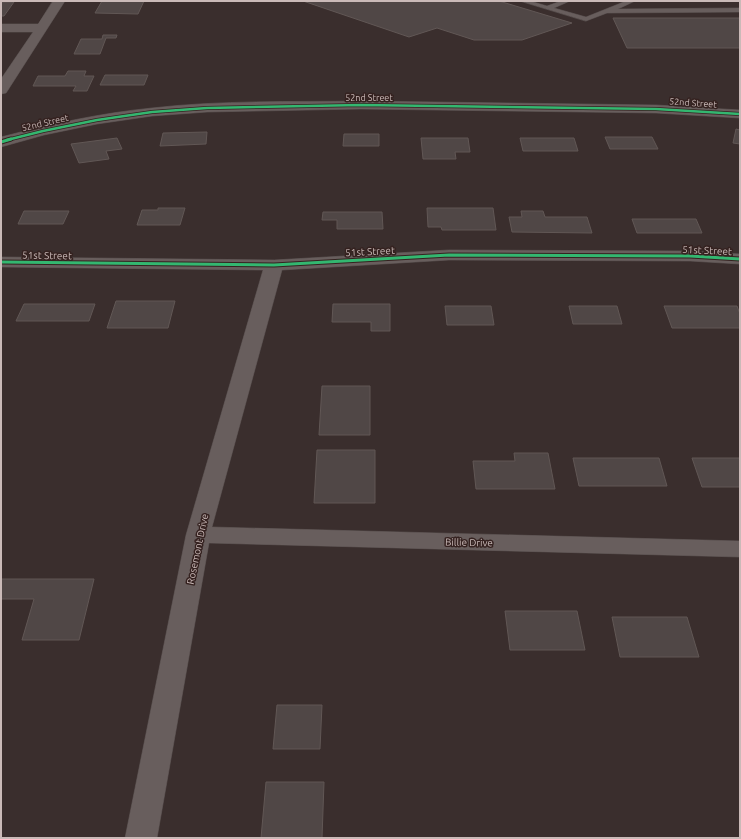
<svg xmlns="http://www.w3.org/2000/svg" width="741" height="839" font-family="Ubuntu,sans-serif">
<style>
.building{fill:#504746;stroke:#615755}
.lines{fill:none;stroke-linecap:round;stroke-linejoin:round}
.lane-casing{stroke:#534a49;stroke-width:1}
.street-casing{stroke:#534a49;stroke-width:1}
.lane{fill:#685e5d;fill-rule:evenodd}
.street{fill:#685e5d;fill-rule:evenodd}
.cycleway-far1-casing{stroke:#352220;stroke-width:4}
.cycleway-casing{stroke:#352220;stroke-width:5}
.cycleway-far1{stroke:#33b770;stroke-width:2.5}
.cycleway{stroke:#33b770;stroke-width:3}
.labels{text-anchor:middle;stroke-width:3;stroke-linejoin:round;paint-order:stroke}
.far-street-label{font-size:9px;fill:#cabab8;stroke:#352220}
.street-label{font-size:10px;fill:#cabab8;stroke:#352220}
</style>
<rect width="100%" height="100%" fill="#3a2e2d"/>
<g class="building">
<path d="M 102,1 L 144,1 L 138,14 L 95,13 Z"/>
<path d="M 303,1 L 499,1 L 572,23 L 522,40 L 474,40 L 437,28 L 409,37 Z"/>
<path d="M 1,2 L 14,2 L 4,16 L 1,16 Z"/>
<path d="M 613,18 L 740,18 L 740,48 L 627,48 Z"/>
<path d="M 103,35 L 117,35 L 116,38 L 106,38 L 100,54 L 74,54 L 81,39 L 102,39 Z"/>
<path d="M 68,71 L 86,71 L 84,76 L 94,76 L 87,91 L 73,91 L 76,86 L 33,86 L 38,76 L 65,76 Z"/>
<path d="M 105,75 L 148,75 L 144,85 L 100,85 Z"/>
<path d="M 736,129 L 740,130 L 740,144 L 733,143 Z"/>
<path d="M 207,132 L 206,144 L 160,146 L 163,133 Z"/>
<path d="M 344,134 L 379,134 L 379,146 L 343,146 Z"/>
<path d="M 605,137 L 652,137 L 658,149 L 610,149 Z"/>
<path d="M 117,138 L 122,149 L 106,151 L 109,159 L 79,163 L 71,144 Z"/>
<path d="M 421,138 L 468,138 L 470,152 L 455,152 L 456,159 L 423,159 Z"/>
<path d="M 520,138 L 574,138 L 578,151 L 523,151 Z"/>
<path d="M 158,208 L 185,208 L 180,225 L 137,225 L 142,210 L 158,210 Z"/>
<path d="M 427,208 L 493,208 L 496,230 L 442,230 L 441,227 L 428,227 Z"/>
<path d="M 24,211 L 69,211 L 63,224 L 18,224 Z"/>
<path d="M 521,211 L 543,211 L 545,217 L 587,217 L 592,233 L 512,232 L 509,217 L 522,217 Z"/>
<path d="M 323,212 L 382,212 L 383,229 L 337,229 L 337,220 L 322,220 Z"/>
<path d="M 632,219 L 696,219 L 702,233 L 637,233 Z"/>
<path d="M 116,301 L 175,301 L 168,328 L 107,328 Z"/>
<path d="M 24,304 L 95,304 L 89,321 L 16,321 Z"/>
<path d="M 333,304 L 390,304 L 390,331 L 371,331 L 371,322 L 332,322 Z"/>
<path d="M 445,306 L 491,306 L 494,325 L 447,325 Z"/>
<path d="M 569,306 L 617,306 L 622,324 L 573,324 Z"/>
<path d="M 664,306 L 737,306 L 740,314 L 740,328 L 672,328 Z"/>
<path d="M 322,386 L 370,386 L 370,435 L 319,435 Z"/>
<path d="M 317,450 L 375,450 L 375,503 L 314,503 Z"/>
<path d="M 514,453 L 548,453 L 555,489 L 476,489 L 473,461 L 515,461 Z"/>
<path d="M 573,458 L 659,458 L 667,486 L 579,486 Z"/>
<path d="M 692,458 L 740,458 L 740,487 L 702,487 Z"/>
<path d="M 1,579 L 94,579 L 79,640 L 22,640 L 34,599 L 1,599 Z"/>
<path d="M 505,611 L 577,611 L 585,650 L 510,650 Z"/>
<path d="M 612,617 L 687,617 L 699,657 L 620,657 Z"/>
<path d="M 277,705 L 322,705 L 320,749 L 273,749 Z"/>
<path d="M 266,782 L 324,782 L 322,838 L 261,838 Z"/>
</g>
<g class="lines">
<defs>
<path id="lane" d="M 520,1 L 530,1 L 547,6 L 561,1 L 570,1 L 554,8 L 586,17 L 626,1 L 635,1 L 618,9 L 740,8 L 740,12 L 607,13 L 586,21 Z"/>
<g id="street">
<path d="M 53,1 L 65,1 L 8,90 L 6,93 L 1,94 L 1,79 L 33,32 L 1,32 L 1,24 L 38,24 Z"/>
<path d="M 361,101 L 656,105 L 740,110 L 740,118 L 656,113 L 361,109 L 207,112 L 152,116 L 97,124 L 44,135 L 1,147 L 1,137 C 51,124 101,113 152,108 C 221,100 292,102 361,101 Z"/>
<path d="M 449,250 L 690,251 L 740,254 L 740,264 L 690,261 L 449,260 L 282,270 L 212,527 L 740,541 L 740,557 L 209,543 L 157,838 L 125,838 L 186,535 L 263,270 L 1,267 L 1,257 L 274,260 Z"/>
</g>
</defs>
<use href="#lane" class="lane-casing"/>
<use href="#street" class="street-casing"/>
<use href="#lane" class="lane"/>
<use href="#street" class="street"/>
<defs>
<path id="cycleway-far1" d="M 7,140 L 43,131 L 97,120 L 152,112 L 207,108 L 361,105 L 656,109 L 740,114"/>
<g id="cycleway">
<path d="M 1,142 L 11,139"/>
<path d="M 1,262 L 274,265 L 449,255 L 690,256 L 740,259"/>
</g>
</defs>
<use href="#cycleway-far1" class="cycleway-far1-casing"/>
<use href="#cycleway" class="cycleway-casing"/>
<use href="#cycleway-far1" class="cycleway-far1"/>
<use href="#cycleway" class="cycleway"/>
</g>
<g class="labels">
<g class="far-street-label">
<text x="369" y="101">52nd Street</text>
<text transform="translate(693 103) rotate(4)" y="3">52nd Street</text>
<text transform="translate(45 123) rotate(-13)" y="3">52nd Street</text>
</g>
<g class="street-label">
<text transform="translate(707 250) rotate(3)" y="4">51st Street</text>
<text transform="translate(370 251) rotate(-3)" y="4">51st Street</text>
<text transform="translate(47 255) rotate(1)" y="4">51st Street</text>
<text transform="translate(469 542) rotate(1)" y="4">Billie Drive</text>
<text transform="translate(197 549) rotate(-78)" y="4">Rosemont Drive</text>
</g>
</g>
<rect width="741" height="839" fill="none" stroke="#cabab8" stroke-width="4"/>
</svg>
